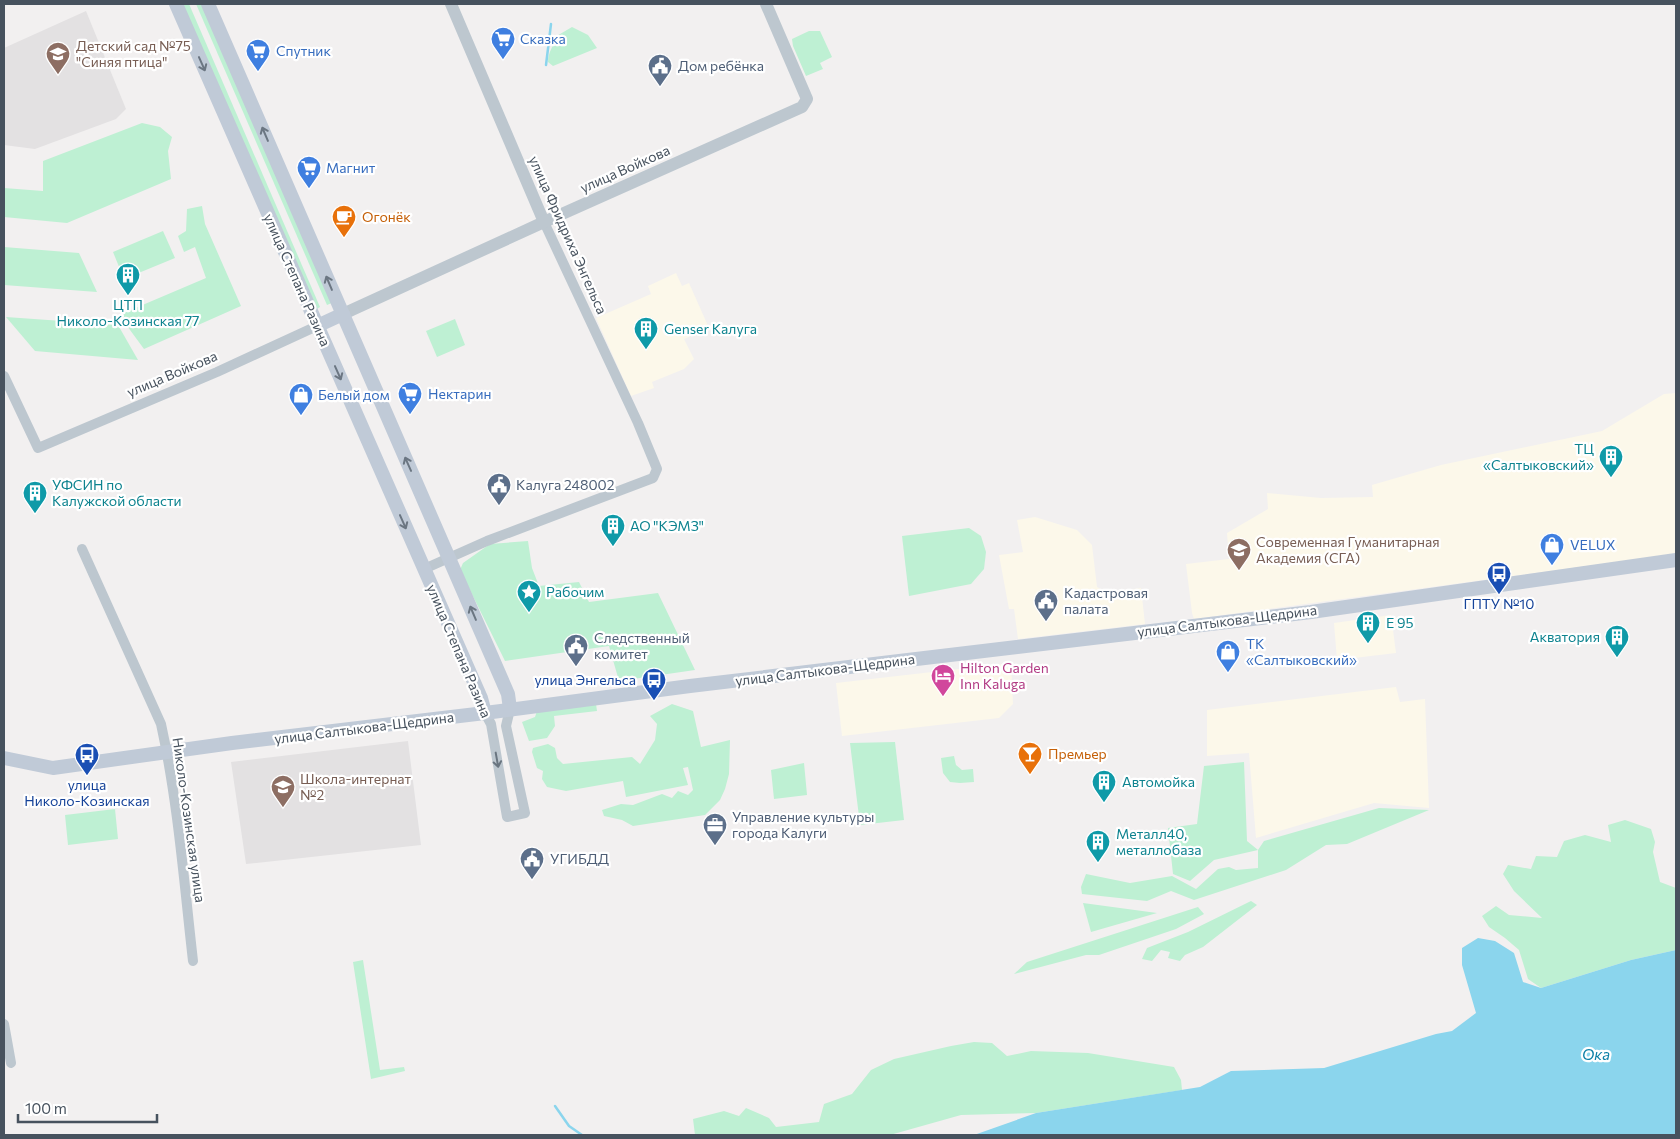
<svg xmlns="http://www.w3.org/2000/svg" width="1680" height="1139" font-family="Commissioner,sans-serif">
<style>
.commercial{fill:#fcf8ea}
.education{fill:#e3e1e2}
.green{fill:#bef0d3}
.water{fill:#8bd5ed}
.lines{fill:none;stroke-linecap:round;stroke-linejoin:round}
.stream{stroke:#8bd5ed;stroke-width:2.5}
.minor{stroke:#bdc7cf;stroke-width:10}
.tertiary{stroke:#bdc7cf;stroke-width:12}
.secondary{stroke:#c0cad7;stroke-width:14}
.oneway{stroke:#6b7682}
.oneway2{stroke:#6a7580}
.labels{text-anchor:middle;stroke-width:4.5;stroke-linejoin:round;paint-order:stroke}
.shop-label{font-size:14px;fill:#366cbe;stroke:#fff;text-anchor:start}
.education-label{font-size:14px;fill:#785e54;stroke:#fff;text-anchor:start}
.service-label{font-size:14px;fill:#4e5e75;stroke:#fff;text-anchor:start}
.street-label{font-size:14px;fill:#47525e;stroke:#fff}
.food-label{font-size:14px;fill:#c56008;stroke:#fff;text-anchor:start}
.culture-label{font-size:14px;fill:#0d838f;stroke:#fff;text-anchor:start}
.transit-label{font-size:14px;fill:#164399;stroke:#fff}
.hotel-label{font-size:14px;fill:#b23c85;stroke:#fff;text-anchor:start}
.water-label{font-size:15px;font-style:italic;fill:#0a7fa6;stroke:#fff}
</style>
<rect width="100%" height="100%" fill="#f2f0f0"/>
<g class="commercial">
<path d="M 676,273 L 682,286 L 689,283 L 709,328 L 684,339 L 694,359 L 684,369 L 652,382 L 654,388 L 631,396 L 596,318 L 651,294 L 648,286 Z"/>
<path d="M 1676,393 L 1676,554 L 1194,619 L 1192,613 L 1186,564 L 1229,559 L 1227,533 L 1268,509 L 1267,493 L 1321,498 L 1373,497 L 1372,485 L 1441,465 L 1602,431 L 1664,394 Z"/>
<path d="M 1035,517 L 1077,530 L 1092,545 L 1097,587 L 1107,593 L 1141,588 L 1145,624 L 1018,639 L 1014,609 L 1009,609 L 999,555 L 1023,552 L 1017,520 Z"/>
<path d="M 1391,615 L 1396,653 L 1337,660 L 1334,623 Z"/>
<path d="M 1011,663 L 1013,704 L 999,718 L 842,736 L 836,683 Z"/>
<path d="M 1396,687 L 1400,702 L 1425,699 L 1429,808 L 1374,803 L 1256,838 L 1249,753 L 1207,756 L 1207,710 Z"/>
</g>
<g class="education">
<path d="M 86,11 L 126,109 L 116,119 L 35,149 L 4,145 L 4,48 Z"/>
<path d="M 408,741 L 421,845 L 246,864 L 231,762 Z"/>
</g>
<g class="green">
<path d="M 181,4 L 189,4 L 320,307 L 315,310 Z"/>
<path d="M 196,4 L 204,4 L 334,302 L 327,305 Z"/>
<path d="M 572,27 L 588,35 L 597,48 L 553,66 L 548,62 C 548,52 554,46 555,37 Z"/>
<path d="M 809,31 L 820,31 L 832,57 L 820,63 L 823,69 L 806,76 L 793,46 L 792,39 Z"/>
<path d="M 142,123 L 160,127 L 172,137 L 168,151 L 171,179 L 67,223 L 4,217 L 4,188 L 43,191 L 43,161 Z"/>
<path d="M 202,206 L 205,224 L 241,306 L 144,349 L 119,315 L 206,278 L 195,247 L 184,252 L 178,236 L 186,231 L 187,209 Z"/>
<path d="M 163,231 L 175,258 L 124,279 L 113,252 Z"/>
<path d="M 4,247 L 79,253 L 97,292 L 4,285 Z"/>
<path d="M 6,317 L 118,325 L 138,360 L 35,351 Z"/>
<path d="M 455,319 L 465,345 L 437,357 L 426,331 Z"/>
<path d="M 969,528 L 981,536 L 986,552 L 984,569 L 971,584 L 909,596 L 902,536 Z"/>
<path d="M 528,541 L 532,568 L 539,586 L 579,582 L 589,602 L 658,593 L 695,670 L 619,681 L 609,646 L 505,661 L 460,570 L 463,563 L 490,544 Z"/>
<path d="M 596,704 L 597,711 L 554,716 L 555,726 L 547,738 L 529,741 L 522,722 L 535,717 L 537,711 Z"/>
<path d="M 672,704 L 693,711 L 701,747 L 730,740 L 729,774 L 725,789 L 720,800 L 705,815 L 633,826 L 622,820 L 604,816 L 602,810 L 621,804 L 633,805 L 662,794 L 672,798 L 678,791 L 688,795 L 693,790 L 688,767 L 683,768 L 688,785 L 626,797 L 623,781 L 566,791 L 547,787 L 542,779 L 543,771 L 537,768 L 532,752 L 533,748 L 548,744 L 555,748 L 557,758 L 563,764 L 632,757 L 640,764 L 655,740 L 657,724 L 650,716 Z"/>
<path d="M 895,742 L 904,820 L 860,825 L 850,743 Z"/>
<path d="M 954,756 L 956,765 L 962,770 L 973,769 L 974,782 L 960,783 L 950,782 L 943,773 L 941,758 Z"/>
<path d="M 1244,762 L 1247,841 L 1258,850 L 1264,841 L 1379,808 L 1429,810 L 1347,844 L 1326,845 L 1286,870 L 1194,900 L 1171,891 L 1147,901 L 1082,894 L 1081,887 L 1086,874 L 1130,883 L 1172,876 L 1196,889 L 1218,869 L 1229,867 L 1236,870 L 1258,868 L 1258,850 L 1214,860 L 1190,881 L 1173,874 L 1168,828 L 1197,824 L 1204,766 Z"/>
<path d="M 804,763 L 807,795 L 774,799 L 771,770 Z"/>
<path d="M 115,809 L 118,839 L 68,845 L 65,815 Z"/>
<path d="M 1625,820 L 1651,829 L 1655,842 L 1653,852 L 1660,882 L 1676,888 L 1676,950 L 1631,960 L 1541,988 L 1528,979 L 1519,950 L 1505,938 L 1489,927 L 1482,916 L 1496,906 L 1509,915 L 1542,918 L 1514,891 L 1503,874 L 1508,865 L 1531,869 L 1536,856 L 1557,857 L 1564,841 L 1585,835 L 1611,842 L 1608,825 Z"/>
<path d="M 1251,901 L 1257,905 L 1203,947 L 1185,955 L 1180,961 L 1168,958 L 1170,952 L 1161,950 L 1152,961 L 1142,959 L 1147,948 L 1188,932 Z"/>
<path d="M 1083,903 L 1157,913 L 1091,932 Z"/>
<path d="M 1198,907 L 1204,914 L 1176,929 L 1099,955 L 1086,955 L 1014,974 L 1027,962 Z"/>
<path d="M 363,960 L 380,1070 L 404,1067 L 405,1071 L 371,1079 L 353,962 Z"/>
<path d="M 974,1042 L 992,1043 L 1007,1056 L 1031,1051 L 1088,1053 L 1174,1067 L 1181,1080 L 1182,1090 L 1036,1113 L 961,1115 L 890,1135 L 695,1135 L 693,1119 L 724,1111 L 739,1116 L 746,1108 L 769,1118 L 776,1127 L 819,1122 L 824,1104 L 852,1094 L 871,1070 L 894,1059 L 951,1046 Z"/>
</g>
<path class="water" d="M 1478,938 L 1495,941 L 1514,953 L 1523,982 L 1541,988 L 1631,960 L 1676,950 L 1676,1135 L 974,1135 L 1036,1113 L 1200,1087 L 1231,1071 L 1324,1068 L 1436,1034 L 1452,1031 L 1476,1013 L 1462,965 L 1462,948 Z"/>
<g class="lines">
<g class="stream">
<path d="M 546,65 L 551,24"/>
<path d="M 555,1106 L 569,1126 L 582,1135"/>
</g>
<g class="minor">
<path d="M 4,376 L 38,448 L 217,372 L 317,326"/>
<path d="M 82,549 L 161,724 C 178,802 184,882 193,961"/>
<path d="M 424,569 L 487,541 L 653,478 L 657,469 L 638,423 L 544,222"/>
<path d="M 485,713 L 491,724 L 507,817 L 525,813 L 506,726 L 510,709"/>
<path d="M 4,1024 L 11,1063"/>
</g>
<g class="tertiary">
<path d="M 451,4 L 544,222"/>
<path d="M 343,314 L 544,222 L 802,107 L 807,99 L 766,4"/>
</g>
<g class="secondary">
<path d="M 176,4 L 481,698 L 485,713"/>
<path d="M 208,4 L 508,694 L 510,709"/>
<path d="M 317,326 L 343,314"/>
<path d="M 4,758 L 53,768 L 232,743 L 485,713 L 690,686 L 1311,612 L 1676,560"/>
</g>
</g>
<defs><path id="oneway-shaft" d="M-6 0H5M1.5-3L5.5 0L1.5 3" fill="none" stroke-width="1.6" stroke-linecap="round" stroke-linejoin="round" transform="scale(1.25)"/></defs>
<g class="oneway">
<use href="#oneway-shaft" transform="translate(202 64) rotate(66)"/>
<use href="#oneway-shaft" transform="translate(265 134) rotate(-113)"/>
<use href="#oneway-shaft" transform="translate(329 283) rotate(-113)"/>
<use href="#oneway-shaft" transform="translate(338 373) rotate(66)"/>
<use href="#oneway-shaft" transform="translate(408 464) rotate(-114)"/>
<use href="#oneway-shaft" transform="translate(403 522) rotate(66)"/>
<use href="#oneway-shaft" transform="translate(473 613) rotate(-113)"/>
</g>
<use class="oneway2" href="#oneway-shaft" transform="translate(497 760) rotate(80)"/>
<defs>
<symbol id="supermarket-pin" viewBox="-11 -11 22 30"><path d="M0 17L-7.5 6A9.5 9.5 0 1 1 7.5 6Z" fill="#3f7fe0" stroke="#fff"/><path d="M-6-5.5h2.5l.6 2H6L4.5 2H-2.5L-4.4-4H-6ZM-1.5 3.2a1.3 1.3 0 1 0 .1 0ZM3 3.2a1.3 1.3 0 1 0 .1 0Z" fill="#fff"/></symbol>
<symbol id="school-pin" viewBox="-11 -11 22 30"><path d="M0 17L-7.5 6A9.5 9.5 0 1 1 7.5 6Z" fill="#8d6e63" stroke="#fff"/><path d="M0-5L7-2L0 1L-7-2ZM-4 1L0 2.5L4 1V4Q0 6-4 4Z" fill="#fff"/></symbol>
<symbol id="civic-pin" viewBox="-11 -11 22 30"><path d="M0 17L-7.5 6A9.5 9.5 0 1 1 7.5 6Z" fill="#5c6f8a" stroke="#fff"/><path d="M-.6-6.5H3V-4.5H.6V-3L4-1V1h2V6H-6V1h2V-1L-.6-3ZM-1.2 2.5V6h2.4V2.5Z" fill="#fff"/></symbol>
<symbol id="cafe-pin" viewBox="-11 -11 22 30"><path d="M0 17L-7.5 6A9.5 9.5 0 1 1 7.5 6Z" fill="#e8710a" stroke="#fff"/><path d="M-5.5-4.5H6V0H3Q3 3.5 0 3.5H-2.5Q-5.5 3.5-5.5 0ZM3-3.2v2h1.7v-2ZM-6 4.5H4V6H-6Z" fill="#fff"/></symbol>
<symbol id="building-pin" viewBox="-11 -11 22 30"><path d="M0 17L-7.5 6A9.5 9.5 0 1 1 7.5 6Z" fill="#0f9aa8" stroke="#fff"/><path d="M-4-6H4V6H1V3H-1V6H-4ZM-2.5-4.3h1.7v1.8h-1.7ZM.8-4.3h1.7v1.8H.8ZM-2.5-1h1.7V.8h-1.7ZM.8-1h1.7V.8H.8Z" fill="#fff"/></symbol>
<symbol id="shop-pin" viewBox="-11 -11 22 30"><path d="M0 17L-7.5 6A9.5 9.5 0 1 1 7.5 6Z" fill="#3f7fe0" stroke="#fff"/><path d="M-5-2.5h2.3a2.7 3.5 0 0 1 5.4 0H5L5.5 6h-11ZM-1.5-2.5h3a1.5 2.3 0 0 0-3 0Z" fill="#fff"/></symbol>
<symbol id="university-pin" viewBox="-11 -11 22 30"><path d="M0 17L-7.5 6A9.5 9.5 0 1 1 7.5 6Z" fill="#8d6e63" stroke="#fff"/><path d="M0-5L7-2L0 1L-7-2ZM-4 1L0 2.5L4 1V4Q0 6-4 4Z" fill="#fff"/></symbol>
<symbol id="bus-pin" viewBox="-11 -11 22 30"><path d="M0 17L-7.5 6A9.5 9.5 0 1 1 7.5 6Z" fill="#1a4fb4" stroke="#fff"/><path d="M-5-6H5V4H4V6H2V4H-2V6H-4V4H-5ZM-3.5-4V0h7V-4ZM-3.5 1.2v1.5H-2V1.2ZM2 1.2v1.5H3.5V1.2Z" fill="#fff"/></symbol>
<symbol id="sight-pin" viewBox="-11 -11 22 30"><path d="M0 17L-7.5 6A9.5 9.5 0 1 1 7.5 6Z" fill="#0f9aa8" stroke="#fff"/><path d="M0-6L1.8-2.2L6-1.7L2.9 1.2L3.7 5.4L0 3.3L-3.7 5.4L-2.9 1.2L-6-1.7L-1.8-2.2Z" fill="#fff"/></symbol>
<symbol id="hotel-pin" viewBox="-11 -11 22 30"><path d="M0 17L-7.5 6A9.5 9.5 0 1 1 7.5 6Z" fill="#d1479c" stroke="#fff"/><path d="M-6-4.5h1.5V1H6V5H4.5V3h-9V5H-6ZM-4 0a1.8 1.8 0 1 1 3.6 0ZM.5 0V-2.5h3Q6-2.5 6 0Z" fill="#fff"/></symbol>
<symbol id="bar-pin" viewBox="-11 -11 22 30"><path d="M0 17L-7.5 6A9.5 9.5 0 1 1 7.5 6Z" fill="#e8710a" stroke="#fff"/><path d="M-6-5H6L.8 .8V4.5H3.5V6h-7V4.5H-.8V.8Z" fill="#fff"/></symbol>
<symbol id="office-pin" viewBox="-11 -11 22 30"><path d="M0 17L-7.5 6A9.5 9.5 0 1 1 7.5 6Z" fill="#5c6f8a" stroke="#fff"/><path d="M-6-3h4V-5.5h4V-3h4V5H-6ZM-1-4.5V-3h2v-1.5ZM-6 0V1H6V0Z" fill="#fff"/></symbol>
</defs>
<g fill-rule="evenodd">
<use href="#supermarket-pin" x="489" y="25" width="28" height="38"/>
<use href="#supermarket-pin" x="244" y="37" width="28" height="38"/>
<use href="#school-pin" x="44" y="40" width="28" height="38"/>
<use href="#civic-pin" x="646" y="52" width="28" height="38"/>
<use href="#supermarket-pin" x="295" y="154" width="28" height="38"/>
<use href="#cafe-pin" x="330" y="203" width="28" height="38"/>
<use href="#building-pin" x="114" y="261" width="28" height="38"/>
<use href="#building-pin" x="632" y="315" width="28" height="38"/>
<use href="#supermarket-pin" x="396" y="380" width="28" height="38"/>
<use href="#shop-pin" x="287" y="381" width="28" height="38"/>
<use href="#building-pin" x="1597" y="443" width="28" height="38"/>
<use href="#civic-pin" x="485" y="471" width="28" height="38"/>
<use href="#building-pin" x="21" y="479" width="28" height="38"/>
<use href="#building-pin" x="599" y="512" width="28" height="38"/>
<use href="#shop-pin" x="1538" y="531" width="28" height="38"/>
<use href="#university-pin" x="1225" y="536" width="28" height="38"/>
<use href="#bus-pin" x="1485" y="560" width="28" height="38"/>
<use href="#sight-pin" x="515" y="578" width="28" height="38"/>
<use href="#civic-pin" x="1032" y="587" width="28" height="38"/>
<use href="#building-pin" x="1354" y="609" width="28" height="38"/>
<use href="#building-pin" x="1603" y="623" width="28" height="38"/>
<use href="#civic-pin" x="562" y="632" width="28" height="38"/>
<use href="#shop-pin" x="1214" y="638" width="28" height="38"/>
<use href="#hotel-pin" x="929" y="662" width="28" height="38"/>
<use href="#bus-pin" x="640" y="666" width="28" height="38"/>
<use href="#bar-pin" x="1016" y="740" width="28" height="38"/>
<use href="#bus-pin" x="73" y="741" width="28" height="38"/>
<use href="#building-pin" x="1090" y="768" width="28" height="38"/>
<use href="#school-pin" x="269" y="773" width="28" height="38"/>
<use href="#office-pin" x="701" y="811" width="28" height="38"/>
<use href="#building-pin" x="1084" y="828" width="28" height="38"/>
<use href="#civic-pin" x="518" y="845" width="28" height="38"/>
</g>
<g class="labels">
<g class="shop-label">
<text x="520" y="44">Сказка</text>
<text x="276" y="56">Спутник</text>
<text x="326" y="173">Магнит</text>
<text x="428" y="399">Нектарин</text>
<text x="318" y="400">Белый дом</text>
<text x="1570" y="550">VELUX</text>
<text x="1246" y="649">ТК<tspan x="1246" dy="16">«Салтыковский»</tspan></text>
</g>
<g class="education-label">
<text x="76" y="51">Детский сад №75<tspan x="76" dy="16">"Синяя птица"</tspan></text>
<text x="1256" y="547">Современная Гуманитарная<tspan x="1256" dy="16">Академия (СГА)</tspan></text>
<text x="300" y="784">Школа-интернат<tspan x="300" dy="16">№2</tspan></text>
</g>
<g class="service-label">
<text x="678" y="71">Дом ребёнка</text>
<text x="516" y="490">Калуга 248002</text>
<text x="1064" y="598">Кадастровая<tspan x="1064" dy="16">палата</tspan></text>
<text x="594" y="643">Следственный<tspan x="594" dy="16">комитет</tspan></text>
<text x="732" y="822">Управление культуры<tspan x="732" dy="16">города Калуги</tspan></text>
<text x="550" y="864">УГИБДД</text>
</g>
<g class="street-label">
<text transform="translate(625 169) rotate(-24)" y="5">улица Войкова</text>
<text transform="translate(568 235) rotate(66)" y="5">улица Фридриха Энгельса</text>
<text transform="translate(297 280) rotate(66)" y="5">улица Степана Разина</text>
<text transform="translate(172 374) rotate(-23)" y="5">улица Войкова</text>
<text transform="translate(1227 621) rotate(-7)" y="5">улица Салтыкова-Щедрина</text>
<text transform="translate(459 651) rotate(67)" y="5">улица Степана Разина</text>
<text transform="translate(825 670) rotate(-7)" y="5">улица Салтыкова-Щедрина</text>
<text transform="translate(364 728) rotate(-7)" y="5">улица Салтыкова-Щедрина</text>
<text transform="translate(189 820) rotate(82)" y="5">Николо-Козинская улица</text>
</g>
<g class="food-label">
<text x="362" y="222">Огонёк</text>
<text x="1048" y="759">Премьер</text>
</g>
<g class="culture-label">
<text x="128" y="310" text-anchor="middle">ЦТП<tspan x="128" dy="16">Николо-Козинская 77</tspan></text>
<text x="664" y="334">Genser Калуга</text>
<text x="1594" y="454" text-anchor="end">ТЦ<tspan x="1594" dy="16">«Салтыковский»</tspan></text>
<text x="52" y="490">УФСИН по<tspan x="52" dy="16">Калужской области</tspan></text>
<text x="630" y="531">АО "КЭМЗ"</text>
<text x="546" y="597">Рабочим</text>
<text x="1386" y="628">Е 95</text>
<text x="1600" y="642" text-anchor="end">Акватория</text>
<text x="1122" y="787">Автомойка</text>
<text x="1116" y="839">Металл40,<tspan x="1116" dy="16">металлобаза</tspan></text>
</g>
<g class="transit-label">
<text x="1499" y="609">ГПТУ №10</text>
<text x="636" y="685" text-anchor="end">улица Энгельса</text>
<text x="87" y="790">улица<tspan x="87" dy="16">Николо-Козинская</tspan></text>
</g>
<g class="hotel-label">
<text x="960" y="673">Hilton Garden<tspan x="960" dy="16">Inn Kaluga</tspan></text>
</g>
<g class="water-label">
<text x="1596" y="1060">Ока</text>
</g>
</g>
<rect width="1680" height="1139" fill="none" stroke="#47525e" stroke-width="10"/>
<path d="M18 1114v8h139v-8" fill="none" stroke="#47525e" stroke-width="2.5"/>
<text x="25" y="1114" font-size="15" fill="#47525e" stroke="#ffffff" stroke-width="4" paint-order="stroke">100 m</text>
</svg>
